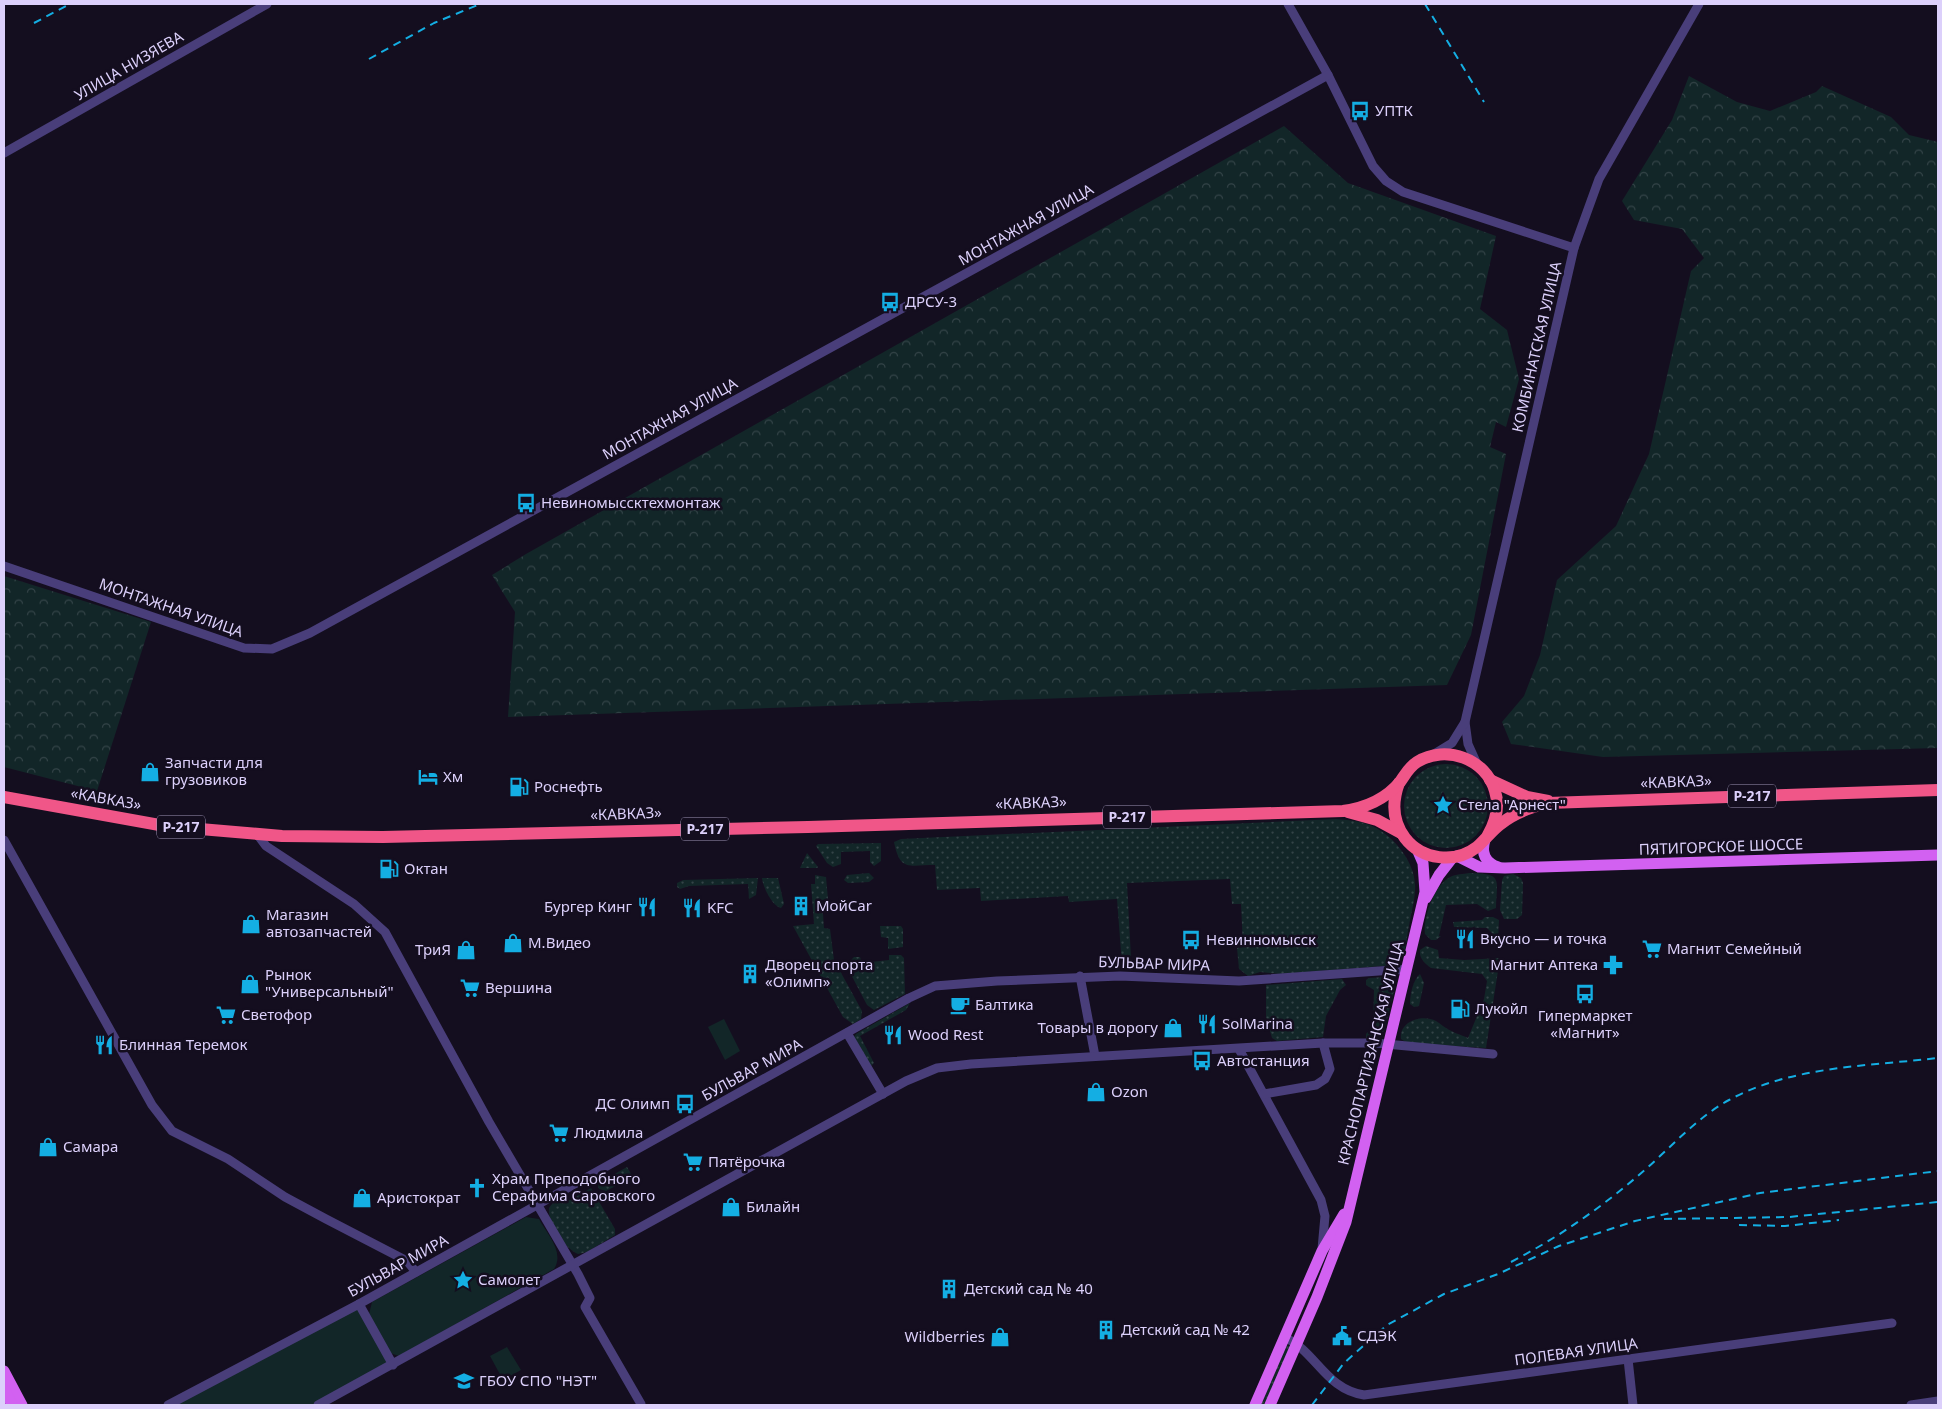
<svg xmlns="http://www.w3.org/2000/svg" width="1942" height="1409" font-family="'Noto Sans',sans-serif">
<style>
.grass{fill:url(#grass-dots)}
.forest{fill:url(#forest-crowns)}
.park{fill:#122628}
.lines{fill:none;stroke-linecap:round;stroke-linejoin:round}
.minor{stroke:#493e7a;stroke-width:9}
.major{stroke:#d261f1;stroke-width:11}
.highway{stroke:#f05688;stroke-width:12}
.rail{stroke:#14aee3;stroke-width:2;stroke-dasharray:8 6;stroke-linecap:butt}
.labels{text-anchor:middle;stroke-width:5;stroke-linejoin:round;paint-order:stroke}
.shield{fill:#140e1f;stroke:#a096b9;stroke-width:1}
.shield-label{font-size:14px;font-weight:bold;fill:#dcd0fb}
.street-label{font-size:15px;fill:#dcd0fb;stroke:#140e1f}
.poi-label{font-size:15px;fill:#dcd0fb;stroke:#140e1f;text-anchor:start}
</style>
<defs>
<pattern id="grass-dots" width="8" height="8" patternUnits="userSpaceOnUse" patternTransform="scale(1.25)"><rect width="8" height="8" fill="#122628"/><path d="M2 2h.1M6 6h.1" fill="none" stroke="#344448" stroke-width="1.8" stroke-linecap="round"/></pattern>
<pattern id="forest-crowns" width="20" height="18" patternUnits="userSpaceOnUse" patternTransform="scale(1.25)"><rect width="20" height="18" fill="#122628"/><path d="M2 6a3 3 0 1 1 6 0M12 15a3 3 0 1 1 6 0" fill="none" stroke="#344448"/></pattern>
</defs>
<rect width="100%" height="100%" fill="#140e1f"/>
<g class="grass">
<circle cx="1446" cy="806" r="42"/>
<path d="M 1336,819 C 1348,820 1359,821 1370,825 C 1392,834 1414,860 1415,884 C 1416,897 1411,913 1409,926 C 1406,939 1407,956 1395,965 L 1281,974 L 1260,972 L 1248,976 L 1239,969 L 1237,948 L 1243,947 L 1241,904 L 1232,904 L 1230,879 L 1127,883 L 1131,958 L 1127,969 L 1122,965 L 1117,899 L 1069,902 L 1068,896 L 981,901 L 980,888 L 937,890 L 935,865 C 909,865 900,872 894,842 L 901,839 Z"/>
<path d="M 881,843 L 881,861 L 874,866 L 870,862 L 870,851 L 841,852 L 841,864 L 833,867 L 827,863 L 816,846 L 818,844 Z"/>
<path d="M 807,853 L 818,867 L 817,868 L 800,868 Z"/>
<path d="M 869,873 L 874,878 L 869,882 L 848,883 L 844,880 L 847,875 Z"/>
<path d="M 1470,873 C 1503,874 1497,878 1496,908 L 1488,911 L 1477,904 L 1446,905 L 1439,936 L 1441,936 L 1436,940 L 1431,940 L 1425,934 C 1423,917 1434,886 1450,877 C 1456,874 1463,874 1470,873 Z"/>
<path d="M 1513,874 L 1521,878 L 1523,883 L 1522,915 L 1517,919 L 1504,919 L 1500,910 L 1502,880 L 1504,876 Z"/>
<path d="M 815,875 L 826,877 L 828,899 L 822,900 L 824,928 L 830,929 L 834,960 L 862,1011 L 861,1019 L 853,1024 L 843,1017 L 793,926 L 814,924 L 811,884 L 815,884 Z"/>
<path d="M 758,878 L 756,895 L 749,899 L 748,884 L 689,886 L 680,889 L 677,887 L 677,883 L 683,880 Z"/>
<path d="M 762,878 L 778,878 L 784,904 L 781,908 C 772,906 763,887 762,878 Z"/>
<path d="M 1485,917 L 1493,917 L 1499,920 L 1498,939 L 1487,928 L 1454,927 L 1453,922 L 1482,920 Z"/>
<path d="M 880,926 L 901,926 L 903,929 L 903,947 L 888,949 L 888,938 L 881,937 Z"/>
<path d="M 1426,946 L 1438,950 L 1439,958 L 1464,960 L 1500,958 L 1486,1048 L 1407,1043 L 1401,1039 C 1399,1021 1422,1014 1436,1021 C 1440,1023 1442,1026 1446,1028 C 1452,1032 1461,1035 1468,1038 L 1484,999 L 1487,981 L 1482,974 L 1431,968 C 1424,963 1419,958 1420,950 Z"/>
<path d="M 889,955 L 901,955 L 904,958 L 905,994 L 874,1010 L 867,1005 L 846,965 L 854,957 L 860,957 L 862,963 L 889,960 Z"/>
<path d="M 1420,974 L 1424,983 L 1419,1006 L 1414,1007 L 1410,1004 C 1410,994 1413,980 1420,974 Z"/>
<path d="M 1386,977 L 1394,981 L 1395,987 L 1384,1031 L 1378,1036 L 1366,1038 L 1366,1034 L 1373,1026 L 1374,990 L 1366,985 L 1366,980 L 1369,978 Z"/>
<path d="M 1342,979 L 1346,985 L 1340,990 L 1326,1016 L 1323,1037 L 1277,1041 L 1272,1038 L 1266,1017 L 1266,985 Z"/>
<path d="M 910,1003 L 906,1010 L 860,1036 L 874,1063 L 871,1066 L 854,1037 L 856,1034 Z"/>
<path d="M 627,1167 L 633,1177 L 606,1191 L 599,1189 L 597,1182 L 599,1176 L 604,1174 L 611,1176 Z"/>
<path d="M 591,1188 L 615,1229 L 615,1235 L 587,1252 L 578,1254 C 565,1249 547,1222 549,1208 C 555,1199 560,1197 570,1200 Z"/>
<path d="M 1286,1345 L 1290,1346 L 1266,1405 L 1259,1405 Z"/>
</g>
<g class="forest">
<path d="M 1689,76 L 1737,102 L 1770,111 L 1816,92 L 1822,86 L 1891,117 L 1909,135 L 1938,142 L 1938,748 L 1603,757 L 1511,744 L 1502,722 L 1524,696 L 1540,655 L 1557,580 L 1616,526 L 1649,454 L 1691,271 L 1704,258 L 1682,229 L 1634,220 L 1622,201 L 1672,120 Z"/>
<path d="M 1284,126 L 1348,183 L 1496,236 L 1480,309 L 1507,330 L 1519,379 L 1506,427 L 1496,422 L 1490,447 L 1506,454 L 1471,635 L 1447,685 L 508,717 L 515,612 L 492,575 L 526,554 Z"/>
<path d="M 4,576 L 151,622 L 97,791 L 4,767 Z"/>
</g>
<g class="park">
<path d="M 724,1019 L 740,1051 L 725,1060 L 708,1027 Z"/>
<path d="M 526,1217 L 539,1219 C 547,1234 565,1252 554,1269 L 399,1356 L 390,1353 L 369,1314 L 372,1302 Z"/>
<path d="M 359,1304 L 393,1365 L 318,1405 L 168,1405 Z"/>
<path d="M 507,1347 L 521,1370 L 503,1380 L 490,1356 Z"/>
</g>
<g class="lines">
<g class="minor">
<path d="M 1288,4 L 1328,75 L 1373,166 L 1386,181 L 1403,192 L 1574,248"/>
<path d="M 4,153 L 267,4"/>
<path d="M 4,566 L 244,648 L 272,649 L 310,633 L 1328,75"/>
<path d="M 1465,722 L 1468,744 L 1477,764"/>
<path d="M 1434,754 L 1452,743 L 1465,722 L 1574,248 L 1599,179 L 1699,4"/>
<path d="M 257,834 L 266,846 L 354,904 L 385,932 L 489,1122 L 578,1274 L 590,1298 L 585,1307 L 641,1404"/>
<path d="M 4,840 L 152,1105 L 172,1131 L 228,1159 L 285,1197 L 326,1219 L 407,1261 L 416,1272"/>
<path d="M 1080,976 L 1095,1056"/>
<path d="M 847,1033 L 883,1094"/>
<path d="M 1239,1049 L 1321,1200 L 1325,1216 L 1322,1249"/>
<path d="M 1264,1094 L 1316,1085 L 1325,1079 L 1330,1069 L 1323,1043"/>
<path d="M 359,1304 L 393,1365"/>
<path d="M 1284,1337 C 1316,1351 1325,1389 1364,1395 L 1892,1323"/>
<path d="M 1628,1359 L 1633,1405"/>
<path d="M 168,1405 L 359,1304 L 909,998 L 935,986 L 997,981 L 1120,976 L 1239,981 L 1407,969"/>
<path d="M 318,1405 L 906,1081 L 937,1068 L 971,1064 L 1323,1043 L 1375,1043 L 1493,1054"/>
<path d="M 1911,1405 L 1938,1401"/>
</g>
<g class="major">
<path d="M 1485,840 C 1481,853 1485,862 1498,867"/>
<path d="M 1457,856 L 1479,867 L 1505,868 L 1938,855"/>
<path d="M 1426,898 L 1439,875 L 1453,857"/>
<path d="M 4,1371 L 22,1405"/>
<path d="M 4,1389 L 12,1405"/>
<path d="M 1255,1405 L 1322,1251 L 1344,1214"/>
<path d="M 1270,1405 L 1317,1297 L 1346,1222 L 1425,892 L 1423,863 L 1417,849"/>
</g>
<g class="highway">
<path d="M 1490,780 L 1527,797 L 1548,801"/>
<path d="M 1399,783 C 1392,802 1392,821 1405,838 C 1422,860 1455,864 1477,847 C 1486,839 1493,829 1502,823 C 1516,812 1531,807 1548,803 L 1938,790"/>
<path d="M 4,797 L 165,826 L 282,836 L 383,837 L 808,827 L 1343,811 C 1364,808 1386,799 1400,782 C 1405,775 1409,767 1417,762 C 1446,744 1486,759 1495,791 C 1500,807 1496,821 1488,835"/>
<path d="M 1348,812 L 1377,820 L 1401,833"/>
</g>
<g class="rail">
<path d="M 504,4 L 505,4"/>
<path d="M 1425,4 L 1484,102"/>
<path d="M 34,23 L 70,4"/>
<path d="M 369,59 L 434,23 L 480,4"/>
<path d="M 1664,1219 L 1789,1217 L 1938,1202"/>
<path d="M 1739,1225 L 1785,1226 L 1839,1220"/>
<path d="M 1511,1262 C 1561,1236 1605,1205 1647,1168 C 1673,1145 1698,1117 1729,1100 C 1791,1066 1869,1066 1938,1058"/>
<path d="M 1312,1405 L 1344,1363 L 1387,1325 L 1444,1294 L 1498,1274 L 1559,1246 L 1635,1221 L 1760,1193 L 1938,1171"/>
</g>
</g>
<defs>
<symbol id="bus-bare" viewBox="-9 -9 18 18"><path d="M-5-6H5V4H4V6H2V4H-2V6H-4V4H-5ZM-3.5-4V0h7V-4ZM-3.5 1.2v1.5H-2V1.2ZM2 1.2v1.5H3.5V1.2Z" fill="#14aee3" stroke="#140e1f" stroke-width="2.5" paint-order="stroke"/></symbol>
<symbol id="shop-bare" viewBox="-9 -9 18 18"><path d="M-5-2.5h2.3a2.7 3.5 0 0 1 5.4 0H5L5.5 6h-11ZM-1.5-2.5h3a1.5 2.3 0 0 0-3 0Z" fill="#14aee3" stroke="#140e1f" stroke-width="2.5" paint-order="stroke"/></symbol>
<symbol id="hotel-bare" viewBox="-9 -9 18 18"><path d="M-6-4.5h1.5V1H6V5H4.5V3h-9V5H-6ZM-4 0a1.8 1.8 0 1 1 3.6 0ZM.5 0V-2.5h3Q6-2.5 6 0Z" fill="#14aee3" stroke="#140e1f" stroke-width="2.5" paint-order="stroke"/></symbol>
<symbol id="fuel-bare" viewBox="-9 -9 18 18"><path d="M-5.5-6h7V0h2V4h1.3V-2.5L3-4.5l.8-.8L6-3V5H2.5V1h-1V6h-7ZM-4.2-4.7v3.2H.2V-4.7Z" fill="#14aee3" stroke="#140e1f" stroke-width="2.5" paint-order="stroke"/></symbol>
<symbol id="sight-bare" viewBox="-9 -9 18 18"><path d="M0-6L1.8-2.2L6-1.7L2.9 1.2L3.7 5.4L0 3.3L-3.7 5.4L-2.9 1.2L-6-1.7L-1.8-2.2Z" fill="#14aee3" stroke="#140e1f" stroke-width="2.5" paint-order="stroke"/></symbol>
<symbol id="building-bare" viewBox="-9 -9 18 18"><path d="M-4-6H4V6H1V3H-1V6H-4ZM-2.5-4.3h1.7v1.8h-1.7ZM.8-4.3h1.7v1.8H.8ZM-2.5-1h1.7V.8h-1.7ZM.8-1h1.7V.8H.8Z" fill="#14aee3" stroke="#140e1f" stroke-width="2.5" paint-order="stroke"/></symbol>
<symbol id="restaurant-bare" viewBox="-9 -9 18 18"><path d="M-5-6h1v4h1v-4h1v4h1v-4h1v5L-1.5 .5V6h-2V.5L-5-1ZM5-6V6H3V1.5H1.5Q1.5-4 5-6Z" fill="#14aee3" stroke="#140e1f" stroke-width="2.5" paint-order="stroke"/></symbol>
<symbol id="supermarket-bare" viewBox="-9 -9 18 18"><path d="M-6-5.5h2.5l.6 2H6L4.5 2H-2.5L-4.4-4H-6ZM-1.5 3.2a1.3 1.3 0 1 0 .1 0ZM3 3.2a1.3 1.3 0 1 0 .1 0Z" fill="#14aee3" stroke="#140e1f" stroke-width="2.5" paint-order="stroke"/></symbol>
<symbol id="pharmacy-bare" viewBox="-9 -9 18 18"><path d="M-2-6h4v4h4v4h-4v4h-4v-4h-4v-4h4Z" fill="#14aee3" stroke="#140e1f" stroke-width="2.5" paint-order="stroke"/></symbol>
<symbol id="cafe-bare" viewBox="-9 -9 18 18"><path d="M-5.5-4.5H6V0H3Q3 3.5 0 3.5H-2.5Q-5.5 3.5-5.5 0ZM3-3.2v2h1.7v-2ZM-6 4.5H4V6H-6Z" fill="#14aee3" stroke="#140e1f" stroke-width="2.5" paint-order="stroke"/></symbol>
<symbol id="church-bare" viewBox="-9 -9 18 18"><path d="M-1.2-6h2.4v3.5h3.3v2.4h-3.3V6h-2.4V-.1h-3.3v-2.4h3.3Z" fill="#14aee3" stroke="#140e1f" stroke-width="2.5" paint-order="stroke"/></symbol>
<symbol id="civic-bare" viewBox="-9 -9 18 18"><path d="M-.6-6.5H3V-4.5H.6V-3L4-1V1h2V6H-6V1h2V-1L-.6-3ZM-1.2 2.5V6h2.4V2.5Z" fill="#14aee3" stroke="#140e1f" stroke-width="2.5" paint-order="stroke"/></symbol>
<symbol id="school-bare" viewBox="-9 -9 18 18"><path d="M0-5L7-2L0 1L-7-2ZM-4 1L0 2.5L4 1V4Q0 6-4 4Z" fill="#14aee3" stroke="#140e1f" stroke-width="2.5" paint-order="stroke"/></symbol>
</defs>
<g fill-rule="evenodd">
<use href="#bus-bare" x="1346" y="97" width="28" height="28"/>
<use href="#bus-bare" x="876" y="288" width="28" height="28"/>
<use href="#bus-bare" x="512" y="489" width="28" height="28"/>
<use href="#shop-bare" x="136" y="758" width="28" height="28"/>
<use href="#hotel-bare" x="414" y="763" width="28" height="28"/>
<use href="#fuel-bare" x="505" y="773" width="28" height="28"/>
<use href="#sight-bare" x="1429" y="791" width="28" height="28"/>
<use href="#fuel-bare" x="375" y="855" width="28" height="28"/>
<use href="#building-bare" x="787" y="892" width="28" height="28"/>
<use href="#restaurant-bare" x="633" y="893" width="28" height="28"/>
<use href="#restaurant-bare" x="678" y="894" width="28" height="28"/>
<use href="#shop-bare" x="237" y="910" width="28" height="28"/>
<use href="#restaurant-bare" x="1451" y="925" width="28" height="28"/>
<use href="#bus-bare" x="1177" y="926" width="28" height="28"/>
<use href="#shop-bare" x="499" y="929" width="28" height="28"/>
<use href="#supermarket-bare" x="1638" y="935" width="28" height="28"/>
<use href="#shop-bare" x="452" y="936" width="28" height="28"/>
<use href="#pharmacy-bare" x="1599" y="951" width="28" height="28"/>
<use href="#building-bare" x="736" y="960" width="28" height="28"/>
<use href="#shop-bare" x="236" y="970" width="28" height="28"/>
<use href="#supermarket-bare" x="456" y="974" width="28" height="28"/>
<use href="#bus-bare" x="1571" y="980" width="28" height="28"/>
<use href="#cafe-bare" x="946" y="991" width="28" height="28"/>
<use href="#fuel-bare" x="1446" y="995" width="28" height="28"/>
<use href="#supermarket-bare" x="212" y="1001" width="28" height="28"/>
<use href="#restaurant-bare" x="1193" y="1010" width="28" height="28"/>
<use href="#shop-bare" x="1159" y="1014" width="28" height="28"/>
<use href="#restaurant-bare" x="879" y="1021" width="28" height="28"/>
<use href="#restaurant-bare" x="90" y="1031" width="28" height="28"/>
<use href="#bus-bare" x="1188" y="1047" width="28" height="28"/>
<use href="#shop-bare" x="1082" y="1078" width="28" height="28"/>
<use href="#bus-bare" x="671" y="1090" width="28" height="28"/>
<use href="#supermarket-bare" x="545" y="1119" width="28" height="28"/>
<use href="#shop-bare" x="34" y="1133" width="28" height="28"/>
<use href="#supermarket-bare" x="679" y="1148" width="28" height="28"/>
<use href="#church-bare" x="463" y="1174" width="28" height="28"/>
<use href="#shop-bare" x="348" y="1184" width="28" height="28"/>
<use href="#shop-bare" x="717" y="1193" width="28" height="28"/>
<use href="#sight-bare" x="449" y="1266" width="28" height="28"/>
<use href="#building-bare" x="935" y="1275" width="28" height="28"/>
<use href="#building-bare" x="1092" y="1316" width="28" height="28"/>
<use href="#civic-bare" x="1328" y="1322" width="28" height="28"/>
<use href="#shop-bare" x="986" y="1323" width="28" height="28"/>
<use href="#school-bare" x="450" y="1367" width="28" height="28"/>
</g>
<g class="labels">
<g class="shield">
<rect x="1728" y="784.5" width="48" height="23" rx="4"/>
<rect x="1103" y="805.5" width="48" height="23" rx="4"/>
<rect x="157" y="815.5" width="48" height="23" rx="4"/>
<rect x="681" y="817.5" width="48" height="23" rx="4"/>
</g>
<g class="shield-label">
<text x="1752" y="801">Р-217</text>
<text x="1127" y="822">Р-217</text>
<text x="181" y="832">Р-217</text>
<text x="705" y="834">Р-217</text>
</g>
<g class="street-label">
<text transform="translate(129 66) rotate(-30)" y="5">УЛИЦА НИЗЯЕВА</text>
<text transform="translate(1026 225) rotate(-29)" y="5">МОНТАЖНАЯ УЛИЦА</text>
<text transform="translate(1537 347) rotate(-77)" y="5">КОМБИНАТСКАЯ УЛИЦА</text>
<text transform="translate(670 419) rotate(-29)" y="5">МОНТАЖНАЯ УЛИЦА</text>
<text transform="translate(171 608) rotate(19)" y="5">МОНТАЖНАЯ УЛИЦА</text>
<text transform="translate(1676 782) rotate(-2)" y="5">«КАВКАЗ»</text>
<text transform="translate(106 799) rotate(10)" y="5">«КАВКАЗ»</text>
<text transform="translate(1031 803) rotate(-2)" y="5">«КАВКАЗ»</text>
<text transform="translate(626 814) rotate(-2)" y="5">«КАВКАЗ»</text>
<text transform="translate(1721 847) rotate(-2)" y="5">ПЯТИГОРСКОЕ ШОССЕ</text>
<text transform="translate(1154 964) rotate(2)" y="5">БУЛЬВАР МИРА</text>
<text transform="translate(1371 1053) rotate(-76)" y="5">КРАСНОПАРТИЗАНСКАЯ УЛИЦА</text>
<text transform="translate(752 1070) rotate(-29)" y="5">БУЛЬВАР МИРА</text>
<text transform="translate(398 1266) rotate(-29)" y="5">БУЛЬВАР МИРА</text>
<text transform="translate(1576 1352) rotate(-8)" y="5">ПОЛЕВАЯ УЛИЦА</text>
</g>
<g class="poi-label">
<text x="1375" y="116">УПТК</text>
<text x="905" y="307">ДРСУ-3</text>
<text x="541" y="508">Невиномыссктехмонтаж</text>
<text x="165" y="768">Запчасти для<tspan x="165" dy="17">грузовиков</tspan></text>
<text x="443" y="782">Хм</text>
<text x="534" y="792">Роснефть</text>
<text x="1458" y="810">Стела "Арнест"</text>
<text x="404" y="874">Октан</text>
<text x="816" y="911">МойCar</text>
<text x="632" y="912" text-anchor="end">Бургер Кинг</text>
<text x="707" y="913">KFC</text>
<text x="266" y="920">Магазин<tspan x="266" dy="17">автозапчастей</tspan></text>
<text x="1480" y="944">Вкусно — и точка</text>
<text x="1206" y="945">Невинномысск</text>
<text x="528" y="948">М.Видео</text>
<text x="1667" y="954">Магнит Семейный</text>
<text x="451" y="955" text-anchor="end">ТриЯ</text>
<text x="765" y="970">Дворец спорта<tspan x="765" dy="17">«Олимп»</tspan></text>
<text x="1598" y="970" text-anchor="end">Магнит Аптека</text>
<text x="265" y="980">Рынок<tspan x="265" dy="17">"Универсальный"</tspan></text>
<text x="485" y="993">Вершина</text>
<text x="975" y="1010">Балтика</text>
<text x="1475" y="1014">Лукойл</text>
<text x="241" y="1020">Светофор</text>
<text x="1585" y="1021" text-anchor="middle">Гипермаркет<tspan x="1585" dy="17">«Магнит»</tspan></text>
<text x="1222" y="1029">SolMarina</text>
<text x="1158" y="1033" text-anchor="end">Товары в дорогу</text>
<text x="908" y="1040">Wood Rest</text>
<text x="119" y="1050">Блинная Теремок</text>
<text x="1217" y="1066">Автостанция</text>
<text x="1111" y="1097">Ozon</text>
<text x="670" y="1109" text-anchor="end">ДС Олимп</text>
<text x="574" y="1138">Людмила</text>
<text x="63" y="1152">Самара</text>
<text x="708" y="1167">Пятёрочка</text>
<text x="492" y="1184">Храм Преподобного<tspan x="492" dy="17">Серафима Саровского</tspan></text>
<text x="377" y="1203">Аристократ</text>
<text x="746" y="1212">Билайн</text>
<text x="478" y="1285">Самолет</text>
<text x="964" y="1294">Детский сад № 40</text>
<text x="1121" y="1335">Детский сад № 42</text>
<text x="1357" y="1341">СДЭК</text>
<text x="985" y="1342" text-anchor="end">Wildberries</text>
<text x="479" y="1386">ГБОУ СПО "НЭТ"</text>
</g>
</g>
<rect width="1942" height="1409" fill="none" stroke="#dcd0fb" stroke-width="10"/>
</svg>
